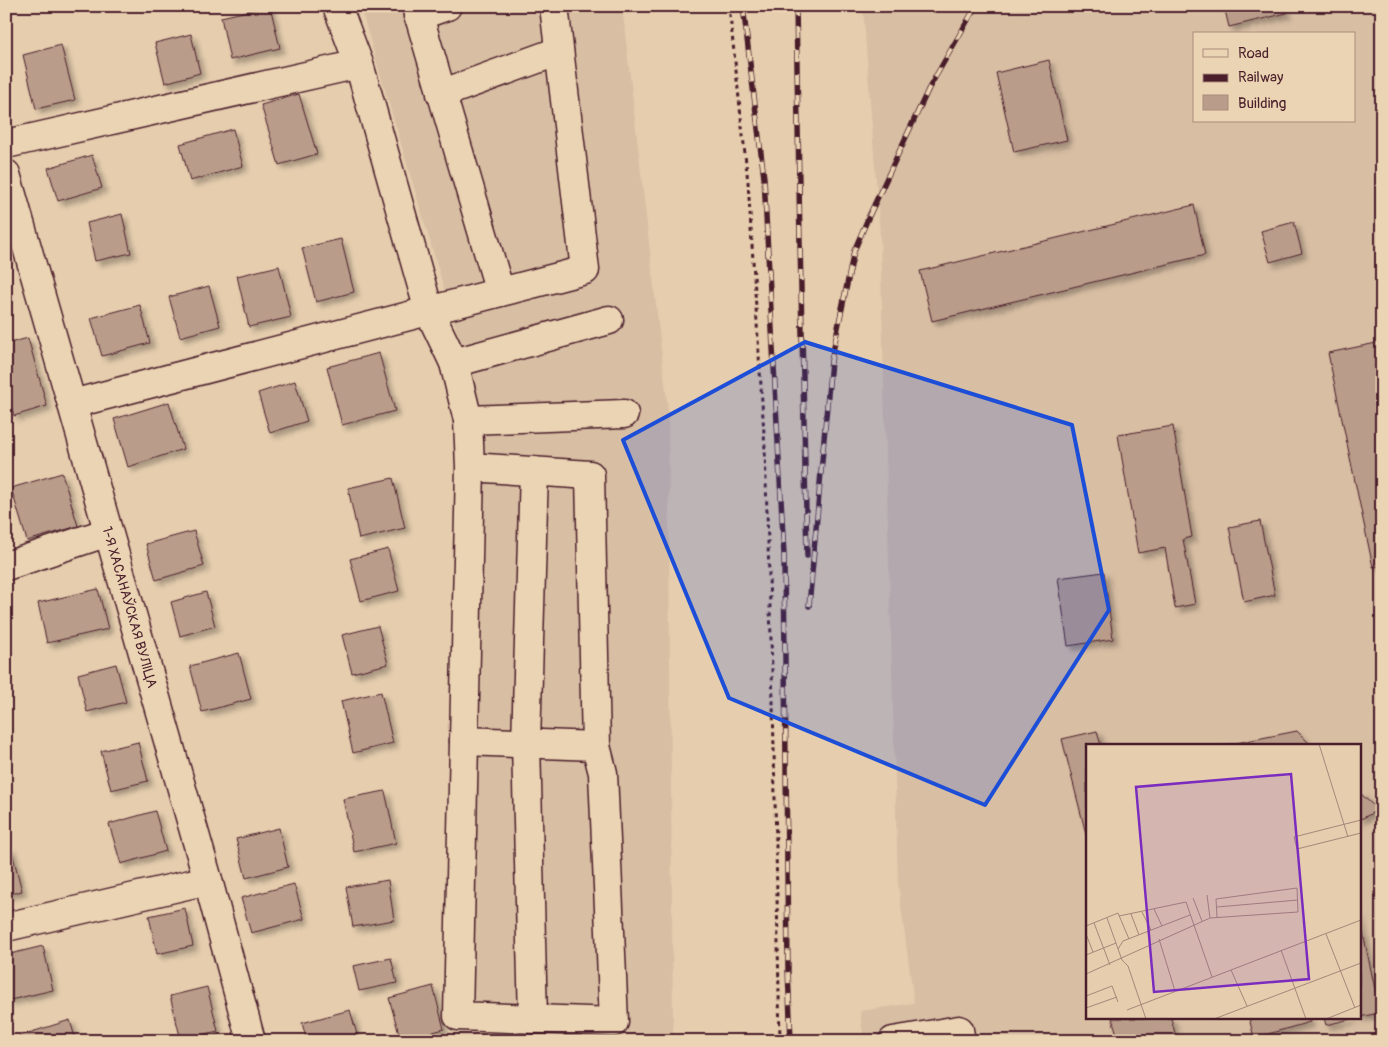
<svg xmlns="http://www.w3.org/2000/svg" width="1388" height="1047" font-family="Pangolin,sans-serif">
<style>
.built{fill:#d8bea3;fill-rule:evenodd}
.building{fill:#b99c89;stroke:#4a1f2b;filter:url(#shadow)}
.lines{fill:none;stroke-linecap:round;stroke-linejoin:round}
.minor-casing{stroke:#4a1f2b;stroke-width:31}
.path{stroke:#4a1f2b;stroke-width:3;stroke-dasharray:4 4;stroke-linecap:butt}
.minor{stroke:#ebd4b3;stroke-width:28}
.rail-casing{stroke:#4a1f2b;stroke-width:5.5}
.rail{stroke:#ebd4b3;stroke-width:4;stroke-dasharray:11;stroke-linecap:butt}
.marked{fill:#1d4ed8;fill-opacity:0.2;stroke:#1d4ed8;stroke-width:4;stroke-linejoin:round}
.labels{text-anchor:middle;stroke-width:4;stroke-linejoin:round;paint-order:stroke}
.street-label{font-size:14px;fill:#4a1f2b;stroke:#ebd4b3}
.inset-road{fill:none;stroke:#a7877a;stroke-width:1}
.view{fill:#7b2cbf;fill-opacity:0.15;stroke:#7b2cbf;stroke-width:2.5}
.inset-edge{fill:none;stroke:#4a1f2b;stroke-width:2.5}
</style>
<defs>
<filter id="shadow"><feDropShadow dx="4.5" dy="4.5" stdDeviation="2.5" flood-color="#0004"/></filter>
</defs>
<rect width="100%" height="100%" fill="#e5cdae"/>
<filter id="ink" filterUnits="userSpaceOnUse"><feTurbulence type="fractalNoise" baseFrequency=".02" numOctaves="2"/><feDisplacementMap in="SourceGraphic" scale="10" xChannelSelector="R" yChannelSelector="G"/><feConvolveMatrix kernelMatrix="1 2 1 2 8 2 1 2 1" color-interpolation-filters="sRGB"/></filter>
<g filter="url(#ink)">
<g class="built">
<path d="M 360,6 L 622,6 L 668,410 L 673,1041 L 452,1041 L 479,406 Z"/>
<path d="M 863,6 L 1382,6 L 1382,1041 L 864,1041 L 860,1011 L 914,1003 L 898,883 L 880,234 ZM 1194,34 L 1354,34 L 1354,121 L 1194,121 ZM 1087,746 L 1359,746 L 1359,1018 L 1087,1018 Z"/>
</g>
<g class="building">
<path d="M 270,6 L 280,48 L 230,60 L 221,17 Z"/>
<path d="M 1224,6 L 1285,6 L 1287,13 L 1229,27 Z"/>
<path d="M 191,34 L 200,73 L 165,83 L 155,43 Z"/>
<path d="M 61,45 L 75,100 L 36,109 L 23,55 Z"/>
<path d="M 1049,60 L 1067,140 L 1014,152 L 996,73 Z"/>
<path d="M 299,94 L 317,154 L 279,165 L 261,105 Z"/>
<path d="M 233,129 L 243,166 L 190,181 L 180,144 Z"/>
<path d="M 92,155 L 102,188 L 58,201 L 48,168 Z"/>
<path d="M 1194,205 L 1205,255 L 932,321 L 920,271 Z"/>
<path d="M 122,214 L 131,253 L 95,261 L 87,223 Z"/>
<path d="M 1294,222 L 1302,253 L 1270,262 L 1261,231 Z"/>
<path d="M 341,239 L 354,292 L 316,302 L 302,248 Z"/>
<path d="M 279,266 L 291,317 L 249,327 L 237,276 Z"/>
<path d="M 209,286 L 220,326 L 180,337 L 169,297 Z"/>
<path d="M 140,305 L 150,343 L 102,356 L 91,318 Z"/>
<path d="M 28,338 L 47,406 L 14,416 L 6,389 L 6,344 Z"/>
<path d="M 1381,342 L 1382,566 L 1373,567 L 1328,353 Z"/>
<path d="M 379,353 L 395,411 L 342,425 L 327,367 Z"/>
<path d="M 295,381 L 307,421 L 270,433 L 258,393 Z"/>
<path d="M 169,402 L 183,449 L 128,467 L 114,419 Z"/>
<path d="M 1173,426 L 1192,537 L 1183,539 L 1195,604 L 1175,608 L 1165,548 L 1138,553 L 1118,435 Z"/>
<path d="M 62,473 L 78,526 L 27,541 L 11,488 Z"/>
<path d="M 393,478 L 405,528 L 359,539 L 348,488 Z"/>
<path d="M 1260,521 L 1275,595 L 1244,602 L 1229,527 Z"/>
<path d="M 194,531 L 204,566 L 156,580 L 146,544 Z"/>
<path d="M 388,549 L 399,591 L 361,601 L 350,559 Z"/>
<path d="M 1104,572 L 1113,639 L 1068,646 L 1058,578 Z"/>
<path d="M 98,589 L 108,629 L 47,643 L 38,603 Z"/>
<path d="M 206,592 L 215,626 L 180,636 L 171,602 Z"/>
<path d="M 378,626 L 388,664 L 352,673 L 342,635 Z"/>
<path d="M 239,653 L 251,699 L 202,712 L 190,666 Z"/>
<path d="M 116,664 L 126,702 L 87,712 L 78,674 Z"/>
<path d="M 381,692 L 393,743 L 353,753 L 341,701 Z"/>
<path d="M 1097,731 L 1101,746 L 1087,746 L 1087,838 L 1062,739 Z"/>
<path d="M 1297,731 L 1312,746 L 1221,746 Z"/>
<path d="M 138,742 L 148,781 L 111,790 L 101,751 Z"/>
<path d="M 385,791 L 396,843 L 354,852 L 343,799 Z"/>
<path d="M 1359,792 L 1378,810 L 1359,820 Z"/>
<path d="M 155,811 L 166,851 L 121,864 L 109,824 Z"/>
<path d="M 279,828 L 288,867 L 246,878 L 236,839 Z"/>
<path d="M 11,848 L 22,891 L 6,895 L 6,849 Z"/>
<path d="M 388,880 L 394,920 L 353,927 L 346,887 Z"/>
<path d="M 294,884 L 304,919 L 251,933 L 241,898 Z"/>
<path d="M 185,908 L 193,946 L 157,954 L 149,916 Z"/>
<path d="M 1359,914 L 1380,1013 L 1359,1017 Z"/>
<path d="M 43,946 L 53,990 L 6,1001 L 6,955 Z"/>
<path d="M 391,958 L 397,983 L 359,991 L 353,966 Z"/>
<path d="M 433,986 L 444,1029 L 401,1041 L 389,998 Z"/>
<path d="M 207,987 L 218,1031 L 181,1040 L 170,996 Z"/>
<path d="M 350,1010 L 359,1041 L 307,1041 L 302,1023 Z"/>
<path d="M 1112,1018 L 1171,1018 L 1177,1041 L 1119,1041 Z"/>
<path d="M 1249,1018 L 1309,1018 L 1310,1022 L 1254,1038 Z"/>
<path d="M 1324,1018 L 1355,1018 L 1326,1025 Z"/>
<path d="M 70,1020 L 76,1041 L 20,1041 L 19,1036 Z"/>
</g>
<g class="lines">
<defs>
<g id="minor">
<path d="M 337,6 L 359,64 L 429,311 L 454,363 L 468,420 L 470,467 L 458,1016 L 614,1022 L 603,773 L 596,746 L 590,475 L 470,467"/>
<path d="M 416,6 L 500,292"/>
<path d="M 418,16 L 447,6"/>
<path d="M 441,94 L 559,51"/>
<path d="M 6,144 L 359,64"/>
<path d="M 6,174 L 208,880 L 251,1041"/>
<path d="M 454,363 L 609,320"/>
<path d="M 72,404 L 585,270 L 554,6"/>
<path d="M 468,420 L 624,414"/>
<path d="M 6,566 L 108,532"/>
<path d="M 464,741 L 596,746"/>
<path d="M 6,927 L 208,880"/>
<path d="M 533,1019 L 526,743 L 534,471"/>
<path d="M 893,1041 L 959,1030 L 961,1041"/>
</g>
</defs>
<use href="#minor" class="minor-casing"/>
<path class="path" d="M 729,6 L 748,182 L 765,449 L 773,702 L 780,1041"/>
<use href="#minor" class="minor"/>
<defs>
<g id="rail">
<path d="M 743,6 L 764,178 L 784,555 L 788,970 L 791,1041"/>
<path d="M 796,6 L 800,243 L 807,556"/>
<path d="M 809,606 L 831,361 L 854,251 L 869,216 L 929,88 L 976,6"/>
</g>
</defs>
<use href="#rail" class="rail-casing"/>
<use href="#rail" class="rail"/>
</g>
</g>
<path class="marked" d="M 805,342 L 1072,425 L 1109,610 L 985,805 L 729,698 L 623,440 Z"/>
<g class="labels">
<g class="street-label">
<text transform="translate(130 607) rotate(74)" y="5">1-Я ХАСАНАЎСКАЯ ВУЛІЦА</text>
</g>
</g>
<g transform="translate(1086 744)">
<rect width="275" height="275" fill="#e5cdae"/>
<path class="inset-road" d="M 233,0 L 262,93M 275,76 L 208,93 L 211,105 L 275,89M 121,151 L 124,174M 107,154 L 116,177M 131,163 L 212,156M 68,165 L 76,182M 56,168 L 65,186M 45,170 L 53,191M 33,172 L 100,158 L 126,233M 21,174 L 36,216 L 42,222 L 60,275M 8,179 L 24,221M 0,182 L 32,169 L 43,195M 0,190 L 7,208M 240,190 L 269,264M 73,195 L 89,247M 32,205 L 37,197 L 104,171M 195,206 L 220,275M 0,211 L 30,199M 145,226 L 161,262M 0,230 L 124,174 L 212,168 L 211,144 L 130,155 L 131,173M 0,252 L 26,242 L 32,258M 0,264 L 31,253M 41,266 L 275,176M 128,275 L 275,219M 240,275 L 275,261"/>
<path class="view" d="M 205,30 L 223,235 L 68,248 L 50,43 Z"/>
<rect width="275" height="275" class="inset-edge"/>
</g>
<rect width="1388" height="1047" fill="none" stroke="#ebd4b3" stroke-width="25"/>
<rect x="12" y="12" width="1363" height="1022" fill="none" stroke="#4a1f2b" stroke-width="2" filter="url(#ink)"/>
<rect x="1193" y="32" width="162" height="90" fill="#ebd4b3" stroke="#ab8c7d"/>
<rect x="1203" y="49" width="25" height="8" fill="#ebd4b3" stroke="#ab8c7d"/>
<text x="1238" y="58" font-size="15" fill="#4a1f2b">Road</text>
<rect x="1203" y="74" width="25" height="8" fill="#4a1f2b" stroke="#ab8c7d"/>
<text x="1238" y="82" font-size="15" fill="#4a1f2b">Railway</text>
<rect x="1203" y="95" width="25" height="15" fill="#b99c89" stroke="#ab8c7d"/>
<text x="1238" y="108" font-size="15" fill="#4a1f2b">Building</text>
</svg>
